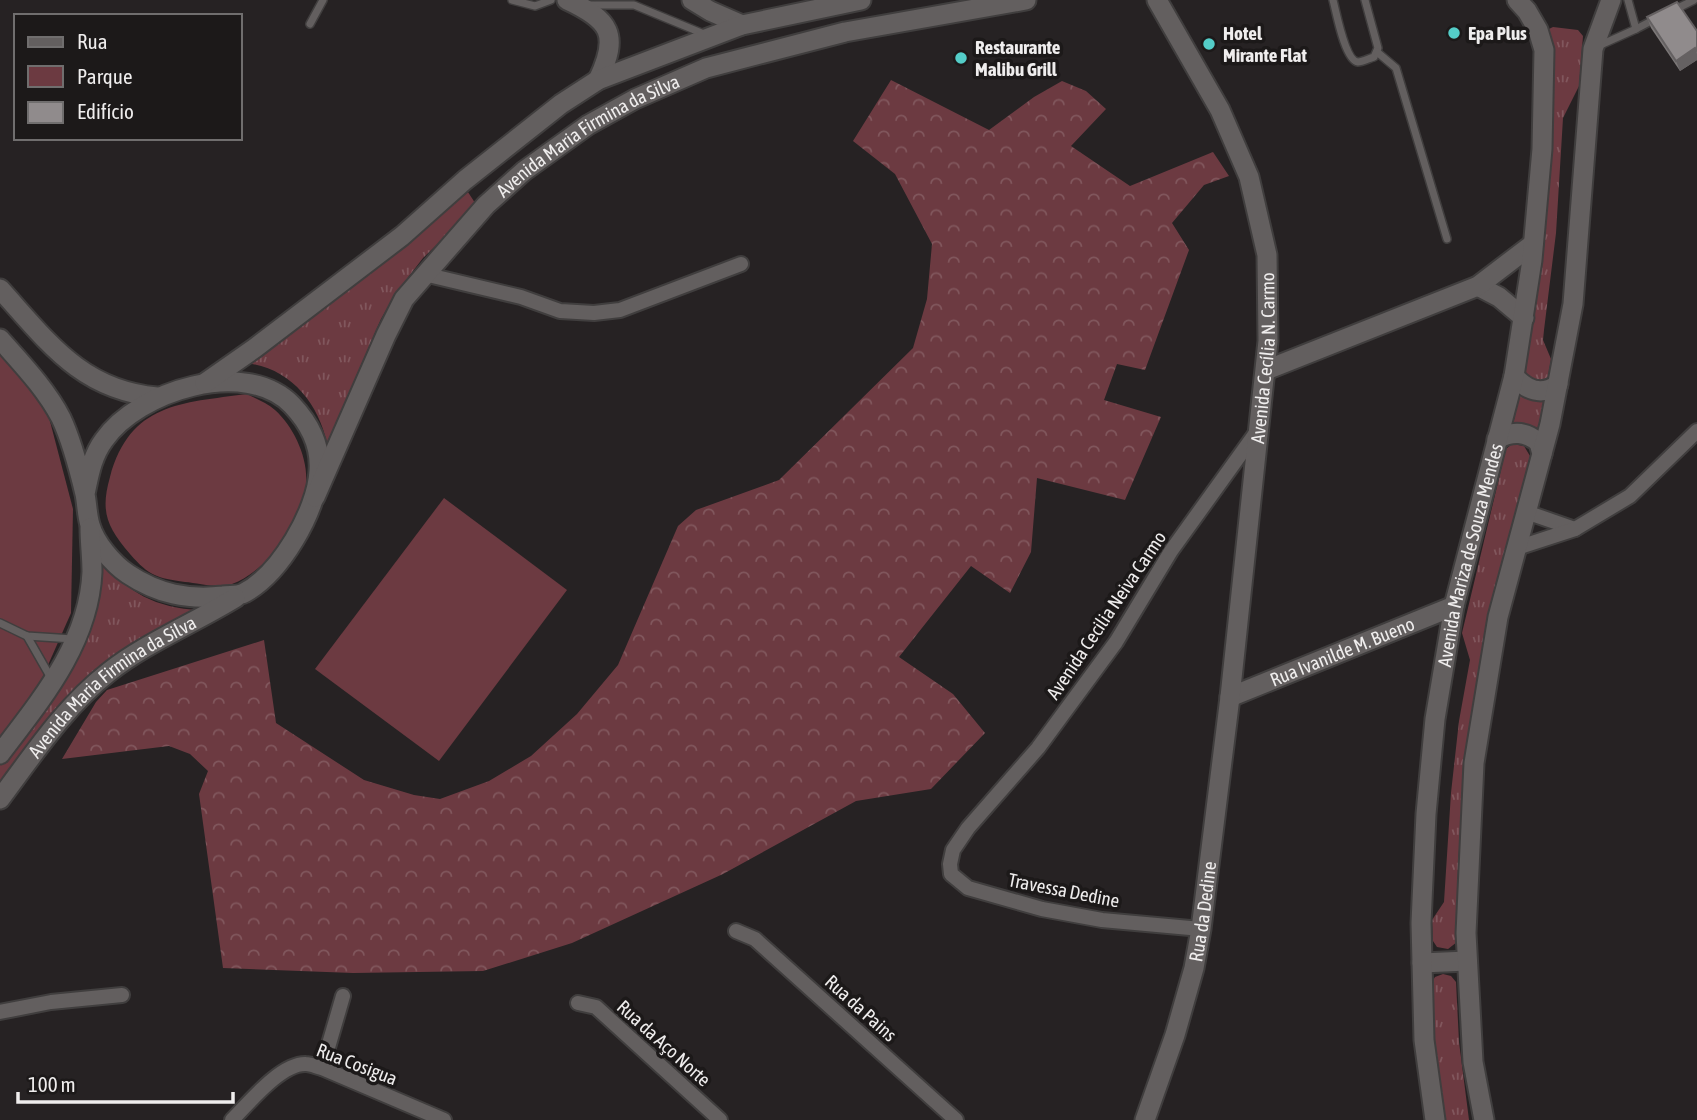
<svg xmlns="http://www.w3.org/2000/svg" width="1697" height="1120" font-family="'Asap Condensed',sans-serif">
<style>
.grass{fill:url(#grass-tufts)}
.forest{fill:url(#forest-crowns)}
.green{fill:#6c3a41}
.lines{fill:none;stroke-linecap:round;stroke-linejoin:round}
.lane-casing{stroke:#403e3e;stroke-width:10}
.street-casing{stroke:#403e3e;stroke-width:18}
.secondary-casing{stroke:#403e3e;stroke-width:23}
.lane{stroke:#635f5f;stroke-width:7}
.street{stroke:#635f5f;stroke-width:14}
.secondary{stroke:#635f5f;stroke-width:19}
.wall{fill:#7c7878}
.shaded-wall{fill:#656162}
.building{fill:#908b8c;stroke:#656162;stroke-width:2}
.poi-dot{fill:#54cdc8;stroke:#1c1919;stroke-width:2.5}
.labels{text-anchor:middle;stroke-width:7;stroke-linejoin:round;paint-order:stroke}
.poi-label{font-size:19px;font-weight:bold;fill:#efeded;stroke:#1c1919;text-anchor:start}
.street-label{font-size:19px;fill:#efeded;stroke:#1c1919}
</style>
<defs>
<pattern id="grass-tufts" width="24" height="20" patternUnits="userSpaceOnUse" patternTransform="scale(1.75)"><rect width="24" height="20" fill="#6c3a41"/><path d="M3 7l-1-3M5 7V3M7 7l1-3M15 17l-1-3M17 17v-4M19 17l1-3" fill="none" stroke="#81575d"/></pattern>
<pattern id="forest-crowns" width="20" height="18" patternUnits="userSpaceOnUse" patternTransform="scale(1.75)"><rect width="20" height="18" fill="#6c3a41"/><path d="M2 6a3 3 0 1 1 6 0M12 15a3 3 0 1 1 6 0" fill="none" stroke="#81575d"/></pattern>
</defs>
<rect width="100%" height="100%" fill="#262223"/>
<g class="grass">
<path d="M 1553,27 L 1578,30 L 1583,36 L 1579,86 L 1563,118 L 1556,233 L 1544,330 L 1543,340 L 1551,359 L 1548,377 L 1537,384 L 1524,375 L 1541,259 L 1550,41 L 1549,29 Z"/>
<path d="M 466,189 L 477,206 L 423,258 L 396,293 L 381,319 L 327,443 C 318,402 289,367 245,363 Z"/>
<path d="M 1520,394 L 1538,401 L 1548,400 L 1540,432 L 1528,425 L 1513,424 Z"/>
<path d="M 1512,444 L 1524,446 L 1530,456 C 1515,515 1497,574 1485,633 C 1466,735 1456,838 1457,942 L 1448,949 L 1437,947 L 1433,941 L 1432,920 L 1444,902 L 1451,793 L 1459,721 L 1470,660 L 1462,633 L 1506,449 Z"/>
<path d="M 101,558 C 126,593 157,608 199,610 C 171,623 140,637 114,656 C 70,688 33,748 0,791 L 0,762 L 89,629 L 99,599 Z"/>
<path d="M 1443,974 L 1451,976 L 1456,982 L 1459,1042 L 1469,1120 L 1445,1120 L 1434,1037 L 1431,984 L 1435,977 Z"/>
</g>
<path class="forest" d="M 891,80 L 989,130 L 1034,97 L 1062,81 L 1086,91 L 1106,109 L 1071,146 L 1130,186 L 1213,152 L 1229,176 L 1204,185 L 1172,223 L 1189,250 L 1145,370 L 1117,364 L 1104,400 L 1161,417 L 1125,500 L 1037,478 L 1031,552 L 1010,593 L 971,566 L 899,657 L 953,694 L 985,733 L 931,789 L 856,801 L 723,874 L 572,943 L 483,971 L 353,973 L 223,968 L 199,794 L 208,771 L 190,754 L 169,746 L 62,759 L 96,702 L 107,690 L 264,640 L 276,723 L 364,780 L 414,795 L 440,799 L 489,781 L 531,756 L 577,714 L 618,665 L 678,526 L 696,510 L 779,480 L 913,348 L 927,299 L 932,244 L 895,174 L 853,141 Z"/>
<g class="green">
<path d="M 0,350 L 46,406 L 73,509 L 71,613 L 26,715 L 0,742 Z"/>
<path d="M 247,394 C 256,399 267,403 275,410 C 294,427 309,459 306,486 C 302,524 268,570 232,584 C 220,589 198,583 185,582 C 157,578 149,576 130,554 C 107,527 100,512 110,477 C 130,403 181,403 247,394 Z"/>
<path d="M 444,498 L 567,590 L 439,761 L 315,669 Z"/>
</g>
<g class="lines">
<defs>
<g id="lane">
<path d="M 512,0 L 535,6 L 551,0"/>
<path d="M 1333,0 C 1336,11 1345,61 1358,62 C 1362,62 1370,58 1374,57 L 1378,48 L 1365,0"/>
<path d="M 585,5 L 634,5 L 704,34"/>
<path d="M 1674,10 L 1694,0"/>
<path d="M 310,24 L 323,0"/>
<path d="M 1636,29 L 1657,18"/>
<path d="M 1596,47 L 1636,29 L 1628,0"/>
<path d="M 1377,52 L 1396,68 L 1447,239"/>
<path d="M 0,623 L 27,636 L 73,639"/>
<path d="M 27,636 L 51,678"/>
</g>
<g id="street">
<path d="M 424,274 L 521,297 L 560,311 L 594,313 L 620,310 L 741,264"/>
<path d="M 1526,512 L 1575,529"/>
<path d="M 1517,548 L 1575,529 L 1630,496 L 1697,431"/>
<path d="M 1201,929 L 1102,920 L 1042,909 L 968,888 L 951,874 L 950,864 L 953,850 L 968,828 L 1038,748 L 1116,642 L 1171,551 L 1258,430"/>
<path d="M 736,931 L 755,939 L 956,1120"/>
<path d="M 578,1003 L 596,1007 L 720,1120"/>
<path d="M 0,1012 L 51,1002 L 122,995"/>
<path d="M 322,1068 L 343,996"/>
<path d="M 232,1120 C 249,1103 281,1063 306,1064 C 311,1064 317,1067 322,1068 L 444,1120"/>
</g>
<g id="secondary">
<path d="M 567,0 C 610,20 620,34 598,80"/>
<path d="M 692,0 L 710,11 L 742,25"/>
<path d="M 1478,286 L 1499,297 L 1524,318"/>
<path d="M 0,289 C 48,342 81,390 157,397"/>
<path d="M 0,339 C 22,364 46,389 61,418 C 72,441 79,469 85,494 C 87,504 87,515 90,525 C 95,543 113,564 128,574 C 158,594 188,600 223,596 C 230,595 239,596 244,593 C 280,574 317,511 319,471 C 321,445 309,423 292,405 C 245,357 138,391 104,440 C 92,456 89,475 85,494"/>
<path d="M 1266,370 L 1478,286 L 1533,244"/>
<path d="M 1514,376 C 1526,390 1542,397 1558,384"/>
<path d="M 205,383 L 255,348 L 402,236 L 465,180 L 561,104 L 598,80 L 742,25 L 861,0"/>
<path d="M 1497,439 C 1512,431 1526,431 1539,443 L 1542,454"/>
<path id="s1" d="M 315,497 L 386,335 L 404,299 L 486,205 L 524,171 L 588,125 L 635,99 L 706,68 L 845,32 L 1026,0"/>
<path id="s2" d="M 1230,697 L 1454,606"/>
<path d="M 0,754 C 41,700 89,643 92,572 C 92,557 90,542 90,528"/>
<path id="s3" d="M 0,799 C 33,755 65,706 109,672 C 144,644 196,622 235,598"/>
<path d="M 1422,963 L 1467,961"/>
<path id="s4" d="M 1145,1120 L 1175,1035 L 1194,968 L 1201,929 L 1230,697 L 1268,341 L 1267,255 L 1249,177 L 1220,110 L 1157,0"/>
<path id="s5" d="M 1435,1120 L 1424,1040 L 1421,923 L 1426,814 L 1435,719 L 1454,606 L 1514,376 L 1532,260 L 1542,149 L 1544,50 L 1538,30 L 1527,11 L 1517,0"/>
<path d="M 1484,1120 L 1473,1062 L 1466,933 L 1474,763 L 1498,617 L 1550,424 L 1573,304 L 1593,49 L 1611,0"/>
</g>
</defs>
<use href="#lane" class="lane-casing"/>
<use href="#street" class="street-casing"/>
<use href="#secondary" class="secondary-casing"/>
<use href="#lane" class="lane"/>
<use href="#street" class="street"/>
<use href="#secondary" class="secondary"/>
</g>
<path class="wall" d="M 1647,17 L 1697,31 L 1697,60 L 1680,71 L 1651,28 Z"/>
<path class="shaded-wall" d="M 1695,48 L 1697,54 L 1697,60 L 1680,71 L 1676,61 Z"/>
<path class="building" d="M 1677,2 L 1697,31 L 1697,51 L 1695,48 L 1676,61 L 1647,17 Z"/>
<g class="poi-dot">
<circle cx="1454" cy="33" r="7"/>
<circle cx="1209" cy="44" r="7"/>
<circle cx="961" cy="58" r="7"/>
</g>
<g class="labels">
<g class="poi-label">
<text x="1223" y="40">Hotel<tspan x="1223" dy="22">Mirante Flat</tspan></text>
<text x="1468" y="40">Epa Plus</text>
<text x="975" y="54">Restaurante<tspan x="975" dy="22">Malibu Grill</tspan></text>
</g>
<g class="street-label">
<text dy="7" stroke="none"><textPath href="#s1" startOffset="466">Avenida Maria Firmina da Silva</textPath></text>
<text dy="7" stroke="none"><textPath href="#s4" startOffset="774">Avenida Cecília N. Carmo</textPath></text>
<text dy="7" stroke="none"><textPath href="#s5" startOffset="570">Avenida Mariza de Souza Mendes</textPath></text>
<text transform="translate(1106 615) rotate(-56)" y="7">Avenida Cecilia Neiva Carmo</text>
<text dy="7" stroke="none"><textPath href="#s2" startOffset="121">Rua Ivanilde M. Bueno</textPath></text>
<text dy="7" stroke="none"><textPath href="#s3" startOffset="161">Avenida Maria Firmina da Silva</textPath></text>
<text transform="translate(1064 890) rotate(11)" y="7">Travessa Dedine</text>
<text dy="7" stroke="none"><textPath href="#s4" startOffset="217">Rua da Dedine</textPath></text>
<text transform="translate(861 1008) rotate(42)" y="7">Rua da Pains</text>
<text transform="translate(664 1043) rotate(42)" y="7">Rua da Aço Norte</text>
<text transform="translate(357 1064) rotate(21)" y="7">Rua Cosigua</text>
</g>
</g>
<rect x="14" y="14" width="228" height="126" fill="#1c1919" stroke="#706e6e" stroke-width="2"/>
<rect x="28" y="37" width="35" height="10" fill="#635f5f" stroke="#706e6e" stroke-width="2"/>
<text x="77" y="49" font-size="21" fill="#efeded">Rua</text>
<rect x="28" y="66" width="35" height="21" fill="#6c3a41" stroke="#706e6e" stroke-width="2"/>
<text x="77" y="84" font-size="21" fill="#efeded">Parque</text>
<rect x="28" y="102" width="35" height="21" fill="#908b8c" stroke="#706e6e" stroke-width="2"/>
<text x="77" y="119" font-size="21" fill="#efeded">Edifício</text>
<path d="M18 1092v10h215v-10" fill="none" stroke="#efeded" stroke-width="3.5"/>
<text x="28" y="1092" font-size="21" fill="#efeded" stroke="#1c1919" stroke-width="5" paint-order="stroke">100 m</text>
</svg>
